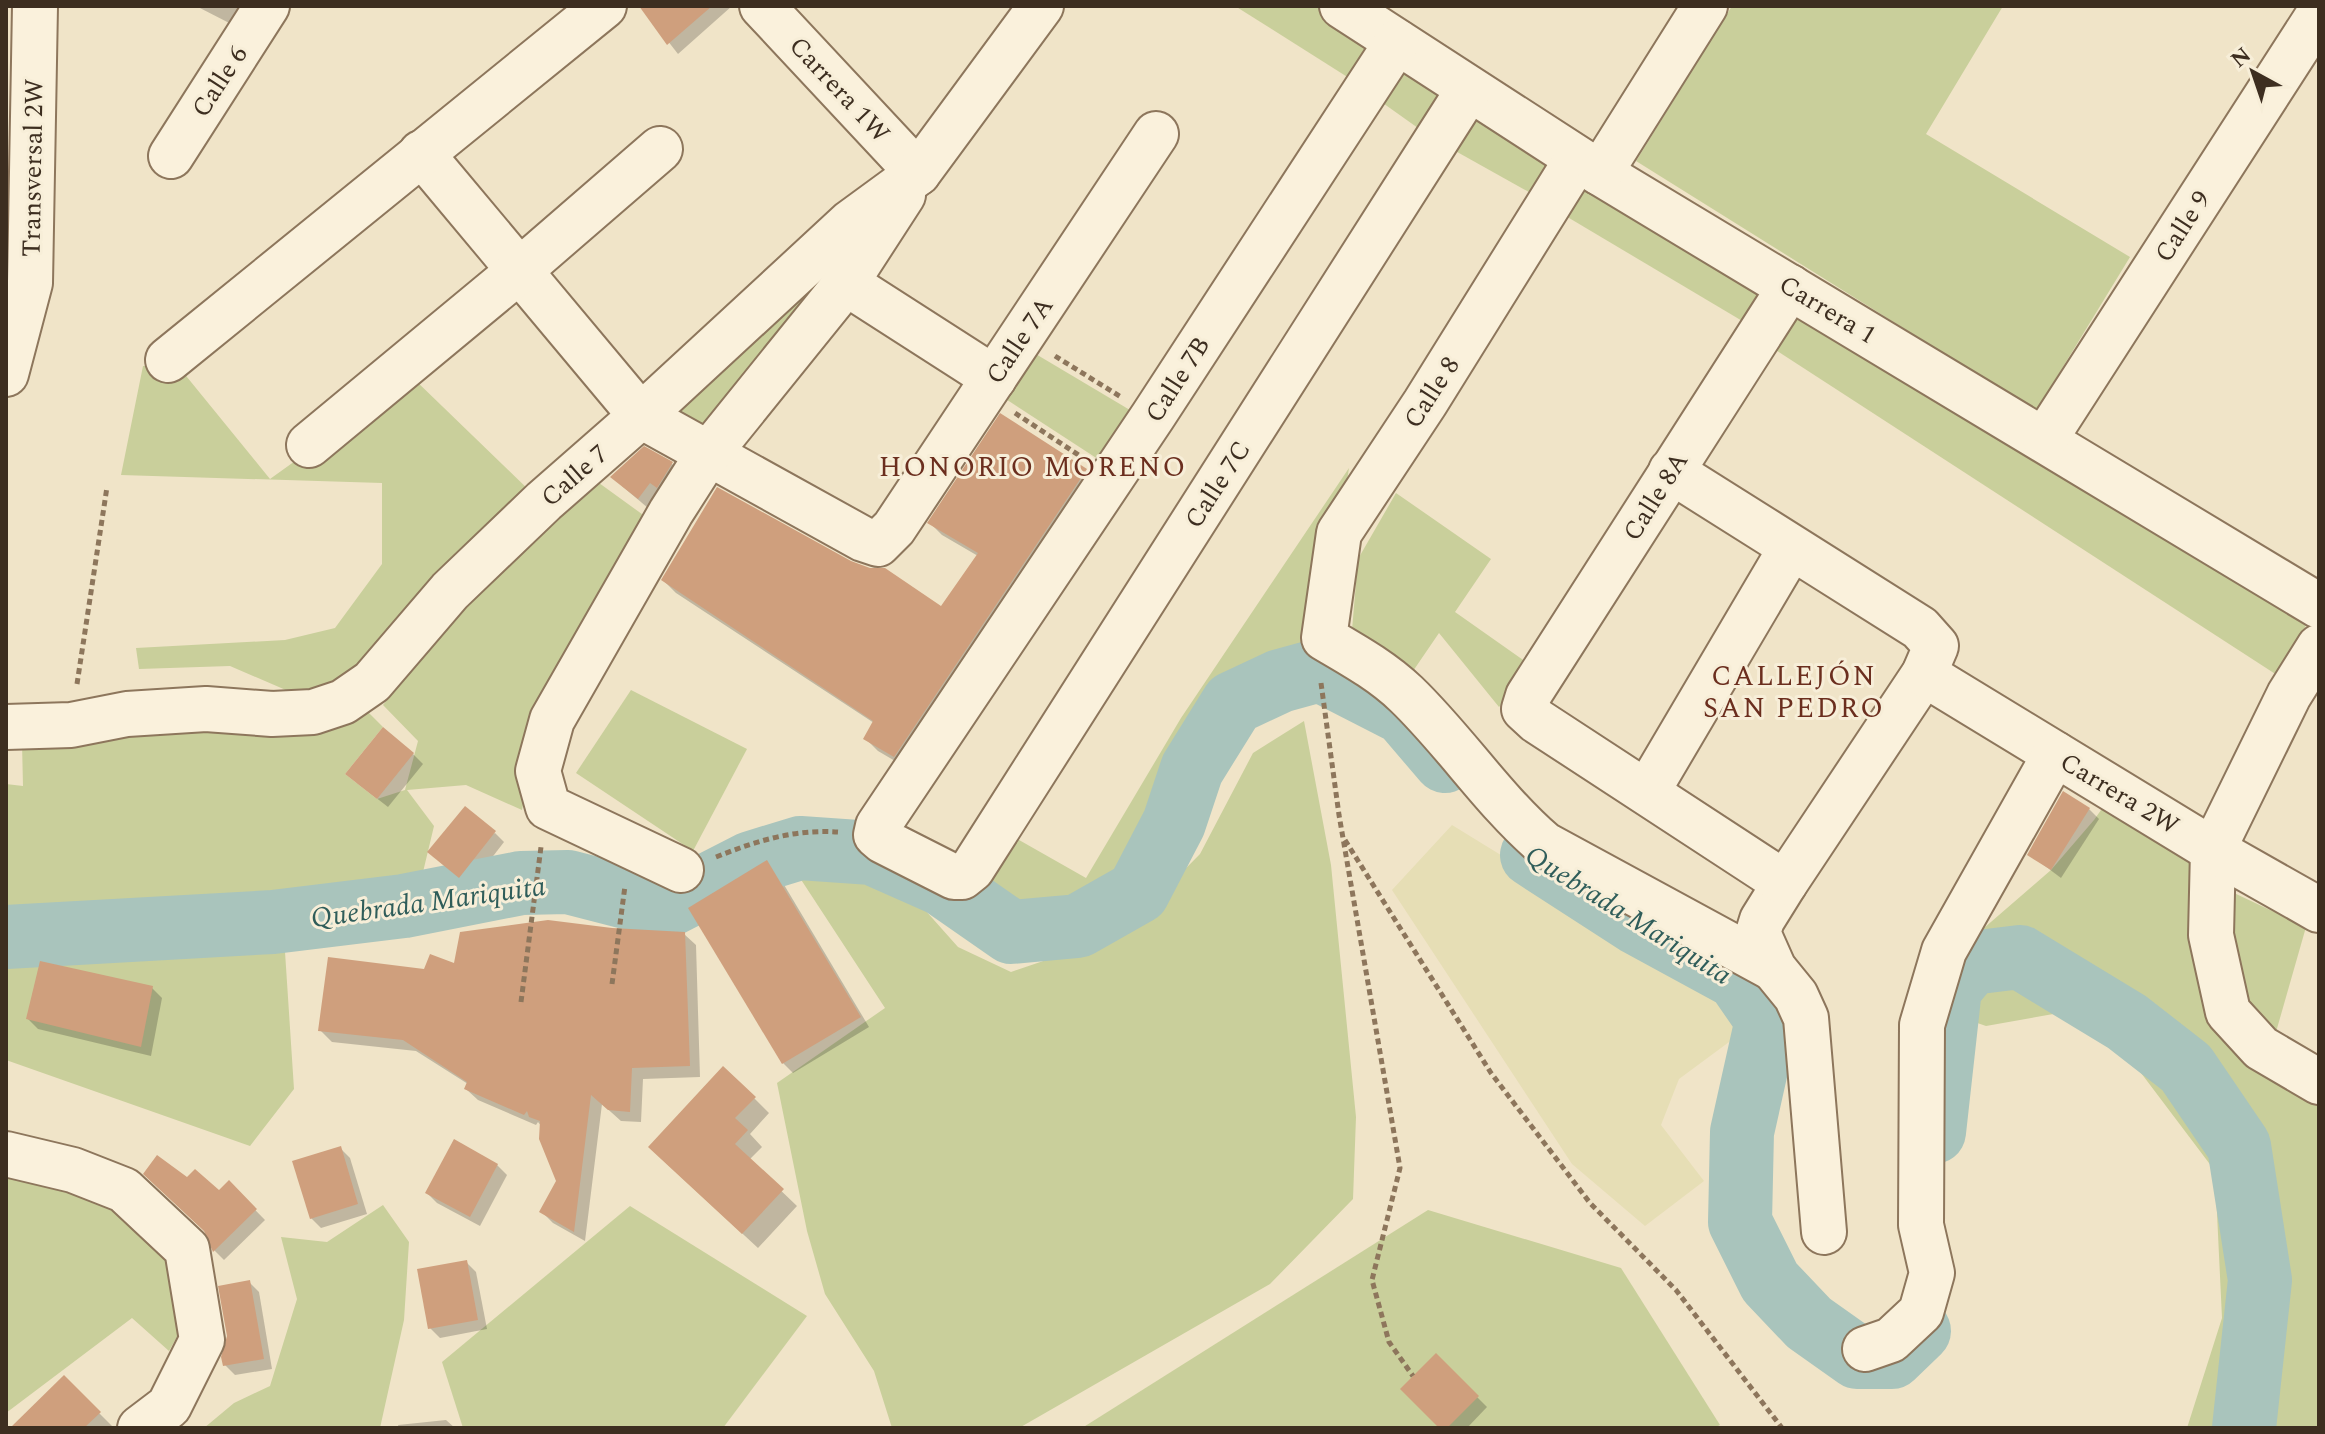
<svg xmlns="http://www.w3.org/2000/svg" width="2325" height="1434" font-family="Spectral,serif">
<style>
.farmland{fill:#e6deb5}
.green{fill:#c9cf9b}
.shadow{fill:#0003}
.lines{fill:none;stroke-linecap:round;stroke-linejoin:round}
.river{stroke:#a9c4bc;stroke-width:64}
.building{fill:#cf9f7d}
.minor-casing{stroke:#8d765c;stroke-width:48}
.path{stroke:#8d765c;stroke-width:5;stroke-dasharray:6 4;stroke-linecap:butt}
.minor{stroke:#faf1dc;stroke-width:44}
.labels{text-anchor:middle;stroke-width:6;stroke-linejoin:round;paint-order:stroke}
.street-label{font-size:26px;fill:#3d2e20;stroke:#f7eed8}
.neighbourhood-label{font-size:28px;letter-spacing:2px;fill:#6b2e1e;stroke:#f7eed8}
.water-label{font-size:28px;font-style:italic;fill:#2f5d5a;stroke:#f7eed8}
</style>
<rect width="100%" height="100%" fill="#f0e4c8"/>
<path class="farmland" d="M 1452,825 L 1728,995 L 1748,1028 L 1679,1079 L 1661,1125 L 1704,1181 L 1645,1226 L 1572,1164 L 1392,890 Z"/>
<g class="green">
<path d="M 1235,6 L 1319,6 L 1373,40 L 1349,78 Z"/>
<path d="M 1732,6 L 2003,6 L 1926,134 L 2130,257 L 2036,411 L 1636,161 Z"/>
<path d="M 1392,63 L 1448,97 L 1425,133 L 1373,96 Z"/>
<path d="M 1472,113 L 1555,163 L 1536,196 L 1450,148 Z"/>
<path d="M 1581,178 L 1767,288 L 1749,325 L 1559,212 Z"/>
<path d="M 857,226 L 717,433 L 660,411 Z"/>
<path d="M 1798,303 L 2311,615 L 2280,677 L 1771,347 Z"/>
<path d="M 1029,350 L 1135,413 L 1104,463 L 998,394 Z"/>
<path d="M 143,366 L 178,366 L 270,479 L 412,377 L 534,495 L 350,679 L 302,697 L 230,666 L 139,669 L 136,648 L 285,640 L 335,628 L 382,564 L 382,483 L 121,475 Z"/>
<path d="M 1349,468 L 1329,594 L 1324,638 L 1263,661 L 1222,692 L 1191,740 L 1145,857 L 1115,892 L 1080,911 L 1014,922 L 965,880 L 1005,832 L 1086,878 L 1181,718 Z"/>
<path d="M 588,475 L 646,517 L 543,707 L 522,810 L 466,785 L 407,790 L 434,826 L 418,893 L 282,906 L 294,1089 L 250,1146 L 6,1060 L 6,784 L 23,786 L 22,743 L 109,724 L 307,732 L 368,712 L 383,727 L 345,774 L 377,799 L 405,790 L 418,741 L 383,705 L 468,603 Z"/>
<path d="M 1396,493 L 1491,559 L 1455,612 L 1533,667 L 1499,707 L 1439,633 L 1411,674 L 1351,642 L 1358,559 Z"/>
<path d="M 631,690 L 747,749 L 693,851 L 576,773 Z"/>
<path d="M 1304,721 L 1331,865 L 1356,1117 L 1353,1199 L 1270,1284 L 1019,1428 L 892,1428 L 874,1371 L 825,1294 L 807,1231 L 777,1083 L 885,1008 L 798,875 L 843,869 L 909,892 L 958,947 L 1011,972 L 1120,935 L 1200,854 L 1253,753 Z"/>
<path d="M 2106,803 L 2168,826 L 2196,875 L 2306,927 L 2276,1032 L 2319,1099 L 2319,1428 L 2187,1428 L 2222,1318 L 2215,1171 L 2132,1061 L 2059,1013 L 1986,1026 L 1937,1009 L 1962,947 L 2051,870 L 2094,820 Z"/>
<path d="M 6,1173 L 87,1188 L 170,1245 L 184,1324 L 169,1351 L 132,1318 L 6,1413 Z"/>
<path d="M 383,1205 L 409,1242 L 404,1320 L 380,1428 L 204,1428 L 234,1403 L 270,1386 L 297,1299 L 281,1237 L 327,1242 Z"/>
<path d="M 630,1206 L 807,1316 L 723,1428 L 463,1428 L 442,1362 Z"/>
<path d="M 1428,1210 L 1621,1268 L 1720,1425 L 1714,1428 L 1082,1428 Z"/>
</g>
<g class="shadow">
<path d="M 196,6 L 252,6 L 239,28 Z"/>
<path d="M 654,6 L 732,6 L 678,54 L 646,13 Z"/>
<path d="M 1001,416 L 1086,471 L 1099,483 L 907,768 L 878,751 L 866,739 L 874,723 L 676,593 L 663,580 L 850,563 L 942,609 L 978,556 L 942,535 L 930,523 Z"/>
<path d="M 645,449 L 672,464 L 682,474 L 648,508 L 622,486 Z"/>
<path d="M 413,754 L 423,764 L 388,807 L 357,783 Z"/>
<path d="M 2089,809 L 2099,819 L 2061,878 L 2029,854 Z"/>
<path d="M 495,833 L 504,842 L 470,886 L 440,862 Z"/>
<path d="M 767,863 L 777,873 L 869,1027 L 793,1073 L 783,1063 Z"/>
<path d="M 611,930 L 684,934 L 696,945 L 700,1077 L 643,1079 L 641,1122 L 621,1121 L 602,1104 L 585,1241 L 553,1223 L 542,1212 L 559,1181 L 542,1127 L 538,1122 L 536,1125 L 478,1100 L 466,1089 L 468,1084 L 416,1051 L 332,1042 L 320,1030 L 425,971 Z"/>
<path d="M 152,988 L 162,998 L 151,1056 L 38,1029 L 28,1019 Z"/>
<path d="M 754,1098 L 769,1113 L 750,1134 L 762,1147 L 749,1160 L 797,1206 L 758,1248 L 665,1162 Z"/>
<path d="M 340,1148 L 350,1158 L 367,1214 L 321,1228 L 311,1218 Z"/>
<path d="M 497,1165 L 507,1175 L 480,1226 L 437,1203 L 427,1193 Z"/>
<path d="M 229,1183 L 265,1220 L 224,1260 L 214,1250 L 219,1193 Z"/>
<path d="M 466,1262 L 476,1272 L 487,1329 L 440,1338 L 430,1328 Z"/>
<path d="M 249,1282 L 259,1292 L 272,1369 L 235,1375 L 225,1365 Z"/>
<path d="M 1436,1356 L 1487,1407 L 1467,1428 L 1442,1428 Z"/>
<path d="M 64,1378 L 112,1426 L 110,1428 L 12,1428 Z"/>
<path d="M 446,1420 L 455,1428 L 399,1428 L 398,1425 Z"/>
</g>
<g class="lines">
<g class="river">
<path d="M 1532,855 L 1637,923 L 1738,978 L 1767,1020 L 1742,1132 L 1740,1222 L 1770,1282 L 1809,1323 L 1857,1357 L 1892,1357 L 1919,1331"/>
<path d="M 6,937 L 273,922 L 404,906 L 521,883 L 568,882 L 665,907 L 751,863 L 800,848 L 872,853 L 942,884 L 1011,932 L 1078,926 L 1138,892 L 1174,823 L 1192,769 L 1233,703 L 1280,681 L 1320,670 L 1404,713 L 1445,761"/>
<path d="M 1934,1132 L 1950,988 L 1971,963 L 2020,957 L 2127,1022 L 2186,1068 L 2239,1146 L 2260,1280 L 2244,1428"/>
</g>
</g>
<g class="building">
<path d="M 639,6 L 712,6 L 667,45 Z"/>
<path d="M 1000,413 L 1087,469 L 894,757 L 863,739 L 873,721 L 661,580 L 717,487 L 851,561 L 870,568 L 885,568 L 941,606 L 978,553 L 927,523 Z"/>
<path d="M 644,446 L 673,462 L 657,488 L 650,483 L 638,499 L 610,477 Z"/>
<path d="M 383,727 L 414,753 L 377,799 L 345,774 Z"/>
<path d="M 2063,791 L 2090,808 L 2051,870 L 2027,855 Z"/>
<path d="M 465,806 L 496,831 L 459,878 L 427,852 Z"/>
<path d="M 767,860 L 861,1017 L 782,1064 L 688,908 Z"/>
<path d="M 548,920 L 612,928 L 685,932 L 690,1066 L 632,1068 L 630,1112 L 608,1110 L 591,1095 L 574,1232 L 539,1212 L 556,1181 L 539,1139 L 540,1121 L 529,1117 L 527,1111 L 524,1115 L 464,1089 L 467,1082 L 403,1040 L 318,1031 L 328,957 L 424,969 L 430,954 L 454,963 L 460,932 Z"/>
<path d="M 40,961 L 153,986 L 141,1047 L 26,1019 Z"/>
<path d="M 723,1066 L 756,1097 L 735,1118 L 748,1130 L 735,1144 L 784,1189 L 742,1234 L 648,1147 Z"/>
<path d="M 454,1139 L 498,1164 L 470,1217 L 425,1193 Z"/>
<path d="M 341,1146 L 358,1204 L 310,1219 L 292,1161 Z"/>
<path d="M 157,1155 L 187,1177 L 195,1169 L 219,1190 L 229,1180 L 257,1209 L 213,1252 L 204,1231 L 143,1174 Z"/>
<path d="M 467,1260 L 478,1320 L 428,1329 L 417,1269 Z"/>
<path d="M 250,1280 L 264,1359 L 223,1366 L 221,1357 L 227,1336 L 218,1286 Z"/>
<path d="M 1436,1353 L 1479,1396 L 1447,1428 L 1439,1428 L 1400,1389 Z"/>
<path d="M 64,1375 L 101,1412 L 84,1428 L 10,1428 Z"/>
</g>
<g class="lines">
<defs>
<g id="minor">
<path d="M 762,6 L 918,173"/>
<path d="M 1342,6 L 1600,173 L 2319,606"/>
<path d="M 1397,42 L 1153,416 L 878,826 L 876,835 L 883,841 L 954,877 L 962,877 L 972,869 L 1469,89"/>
<path d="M 421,153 L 641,416 L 863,539 L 878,544 L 894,528 L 1156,134"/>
<path d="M 171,156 L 267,6"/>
<path d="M 1577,159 L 1425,403 L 1339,533 L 1324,638 C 1353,655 1382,671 1406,694 C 1455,741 1492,799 1544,844 L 1774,969"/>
<path d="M 1600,173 L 1705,6"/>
<path d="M 846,283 L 994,378"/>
<path d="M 168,360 L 604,6"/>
<path d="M 6,374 L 30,283 L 35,6"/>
<path d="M 2045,439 L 2319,14"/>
<path d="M 309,445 L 519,271 L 660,149"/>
<path d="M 1671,471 L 1920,628 L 1936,646 L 1924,674 L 1785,883 L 1762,920 L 1758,933 L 1774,969 L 1796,996 L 1806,1018 L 1824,1232"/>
<path d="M 2319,647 L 2289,695 L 2213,850 L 2211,935 L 2228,1012 L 2261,1048 L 2319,1082"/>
<path d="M 1924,674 L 2213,850 L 2319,910"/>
<path d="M 6,727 L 71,725 L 127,714 L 206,709 L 272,714 L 313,712 L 343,702 L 372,682 L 450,591 L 544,501 L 641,416 L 851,222 L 918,173 L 1041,6"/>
<path d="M 1647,792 L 1791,548"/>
<path d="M 681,870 L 548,807 L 538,771 L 552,720 L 671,512 L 708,454 L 846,283 L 903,195"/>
<path d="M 1785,883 L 1537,721 L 1524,709 L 1528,696 L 1790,287"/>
<path d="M 6,1154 L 73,1170 L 124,1190 L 187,1249 L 202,1340 L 169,1406 L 140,1428"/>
<path d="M 1865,1349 L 1891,1340 L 1921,1312 L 1932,1273 L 1921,1225 L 1922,1025 L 1944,951 L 2055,754"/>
</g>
</defs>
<use href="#minor" class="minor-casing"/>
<g class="path">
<path d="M 1055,356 L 1121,397"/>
<path d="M 1015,413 L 1080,456"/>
<path d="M 1321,683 L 1339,815 L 1400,1168 L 1372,1280 L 1389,1342 L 1413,1376"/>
<path d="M 77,684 L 107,487"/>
<path d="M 1345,840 L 1491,1073 L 1590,1203 L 1676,1290 L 1782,1428"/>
<path d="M 716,857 C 756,841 794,829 838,832"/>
<path d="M 612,984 L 625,886"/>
<path d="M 521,1002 L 541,847"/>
</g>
<use href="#minor" class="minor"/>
</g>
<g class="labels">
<g class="street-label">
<text transform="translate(219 81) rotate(-57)" y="9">Calle 6</text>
<text transform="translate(840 89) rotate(47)" y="9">Carrera 1W</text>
<text transform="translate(32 168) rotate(-89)" y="9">Transversal 2W</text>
<text transform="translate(2182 226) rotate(-57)" y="9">Calle 9</text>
<text transform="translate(1828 309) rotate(31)" y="9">Carrera 1</text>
<text transform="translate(1019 340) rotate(-56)" y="9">Calle 7A</text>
<text transform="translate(1177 379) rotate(-57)" y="9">Calle 7B</text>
<text transform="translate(1431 392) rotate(-57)" y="9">Calle 8</text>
<text transform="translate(574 475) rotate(-41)" y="9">Calle 7</text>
<text transform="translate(1217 484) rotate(-57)" y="9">Calle 7C</text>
<text transform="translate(1655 496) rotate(-58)" y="9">Calle 8A</text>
<text transform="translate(2120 793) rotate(31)" y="9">Carrera 2W</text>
</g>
<g class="neighbourhood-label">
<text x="1033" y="476">HONORIO MORENO</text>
<text x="1794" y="685">CALLEJÓN<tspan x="1794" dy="32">SAN PEDRO</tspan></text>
</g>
<g class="water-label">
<text transform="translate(428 901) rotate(-8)" y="10">Quebrada Mariquita</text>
<text transform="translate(1629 914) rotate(32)" y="10">Quebrada Mariquita</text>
</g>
</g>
<rect width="2325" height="1434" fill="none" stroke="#3d2e20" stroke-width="16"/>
<g transform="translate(2253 72) rotate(320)" stroke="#f7eed8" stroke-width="6" paint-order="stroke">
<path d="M0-6L14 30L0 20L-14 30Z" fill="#3d2e20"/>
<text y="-12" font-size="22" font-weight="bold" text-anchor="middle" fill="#3d2e20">N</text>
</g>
</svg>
